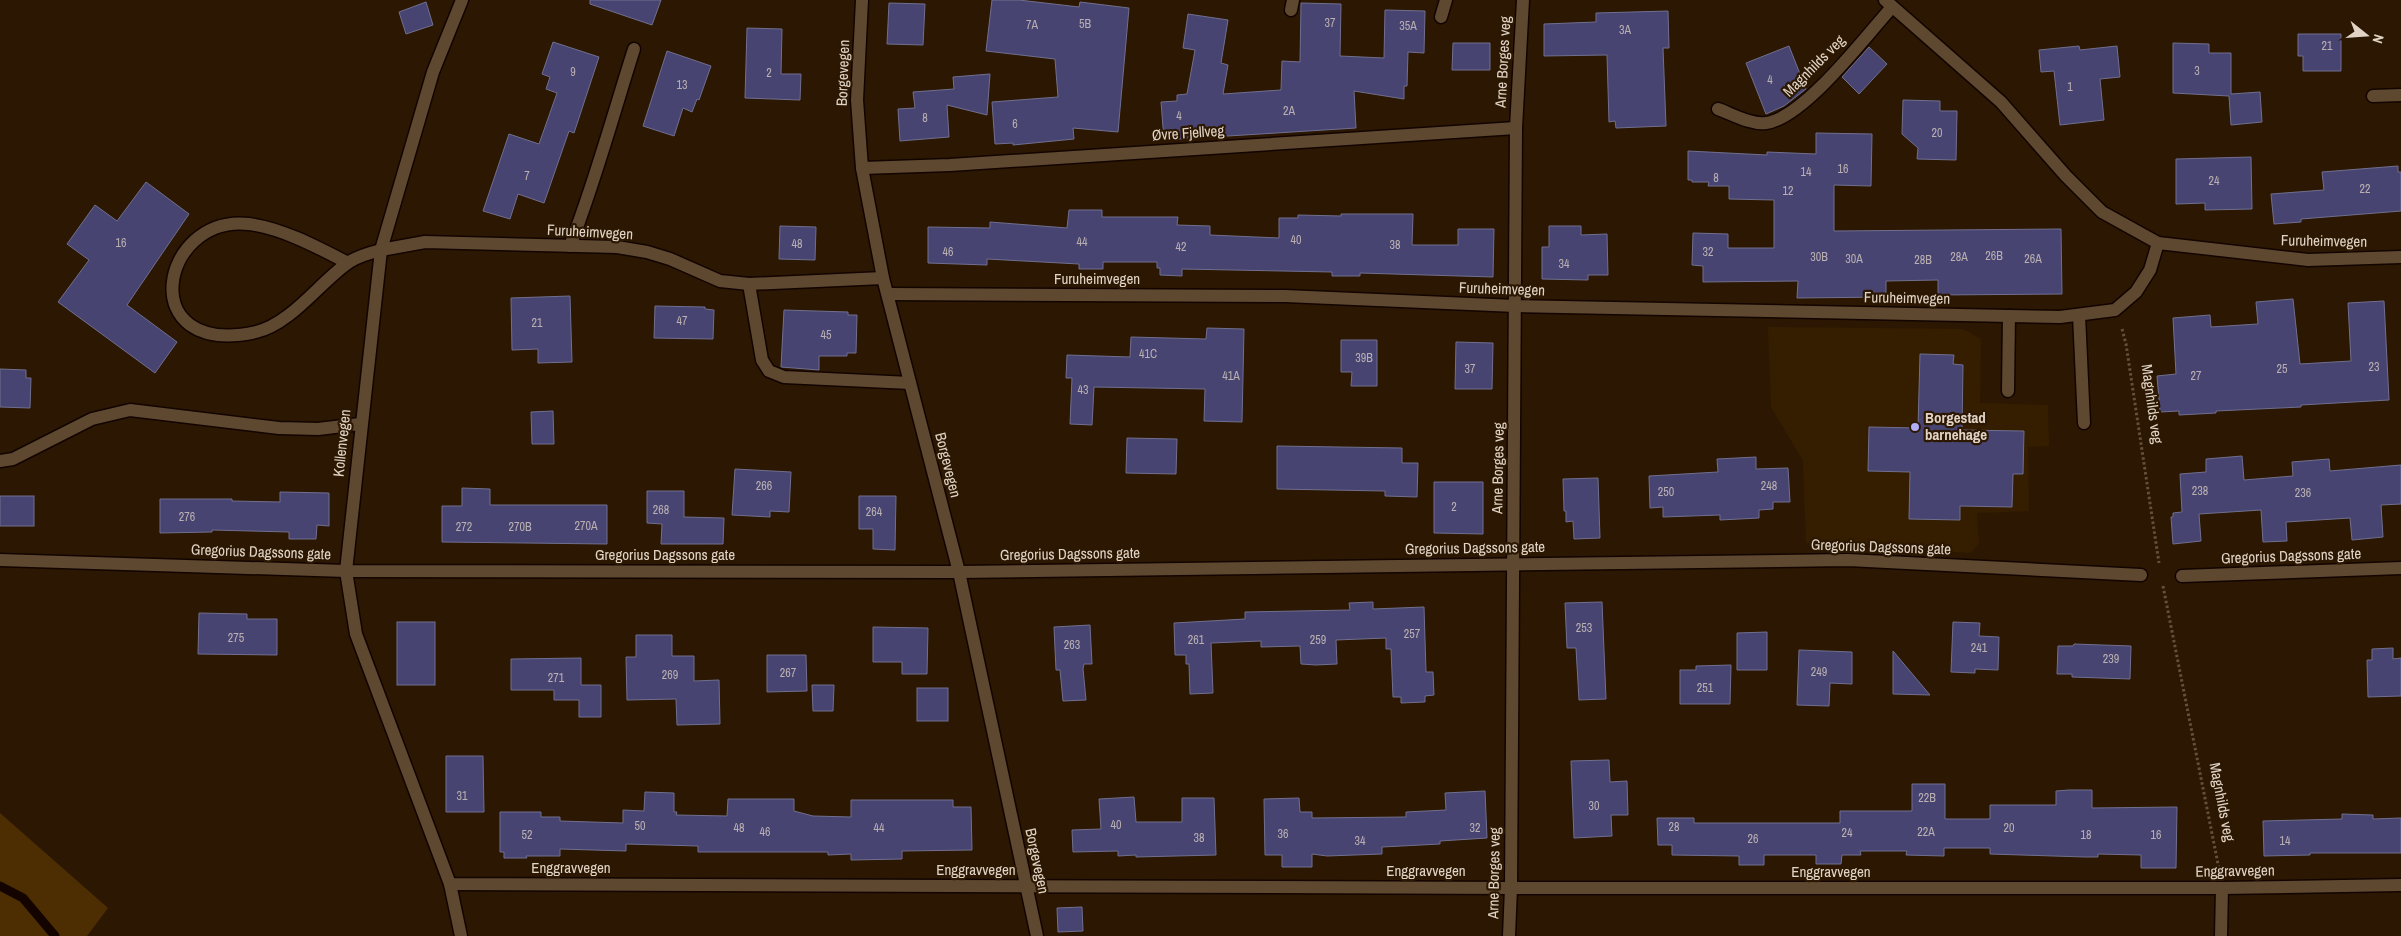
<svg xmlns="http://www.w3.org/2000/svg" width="2401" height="936" font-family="'Archivo Narrow',sans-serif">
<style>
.built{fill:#351d00}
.green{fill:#4d2e03}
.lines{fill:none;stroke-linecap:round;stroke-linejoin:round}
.stream{stroke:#130400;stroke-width:9}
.building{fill:#474472;stroke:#706f8e}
.lane-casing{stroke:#130400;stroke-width:15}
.street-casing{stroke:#130400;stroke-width:15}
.secondary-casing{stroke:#130400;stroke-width:15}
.path{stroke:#63513d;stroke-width:3;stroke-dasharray:2.5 2.5;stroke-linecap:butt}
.lane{stroke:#5e4830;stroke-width:12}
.street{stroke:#5e4830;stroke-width:12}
.secondary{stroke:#5e4830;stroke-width:12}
.poi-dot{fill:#b1adfa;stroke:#2c1802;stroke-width:2}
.labels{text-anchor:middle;stroke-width:4.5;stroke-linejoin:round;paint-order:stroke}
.number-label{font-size:12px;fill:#bab0b1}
.street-label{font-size:15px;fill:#e1d4c6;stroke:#2c1802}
.poi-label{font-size:15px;font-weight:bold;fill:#e1d4c6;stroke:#2c1802;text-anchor:start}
</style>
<rect width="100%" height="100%" fill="#2c1802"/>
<path class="built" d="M 1768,327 L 1963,329 L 1981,339 L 1980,403 L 2048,405 L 2049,446 L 2028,447 L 2029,511 L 1977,513 L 1979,543 L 1971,553 L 1806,543 L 1803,461 L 1771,407 Z"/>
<path class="green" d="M 0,813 L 108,908 L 87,936 L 0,936 Z"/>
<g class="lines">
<path class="stream" d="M 0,886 L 23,898 L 55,936"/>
</g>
<g class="building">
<path d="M 590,0 L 661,0 L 652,25 L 590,4 Z"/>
<path d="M 992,0 L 1019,0 L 1079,7 L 1080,2 L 1129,8 L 1118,132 L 1073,128 L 1074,139 L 1013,145 L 1013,143 L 995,144 L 992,102 L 1058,97 L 1055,59 L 986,51 Z"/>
<path d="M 426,2 L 433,25 L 406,34 L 399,12 Z"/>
<path d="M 889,3 L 925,4 L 923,45 L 887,44 Z"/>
<path d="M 1301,3 L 1341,4 L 1340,56 L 1384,58 L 1385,10 L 1425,11 L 1424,53 L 1408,52 L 1407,86 L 1404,86 L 1404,99 L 1354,91 L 1356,128 L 1164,140 L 1161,102 L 1177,101 L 1177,95 L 1187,94 L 1195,50 L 1183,48 L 1188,14 L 1228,20 L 1221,63 L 1228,65 L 1223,94 L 1281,90 L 1282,61 L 1300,62 Z"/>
<path d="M 1668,11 L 1669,48 L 1663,48 L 1666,126 L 1616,128 L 1615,121 L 1609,122 L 1607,55 L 1544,56 L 1544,24 L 1596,22 L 1596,13 Z"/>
<path d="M 747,28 L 782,29 L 781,74 L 801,74 L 800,100 L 745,98 Z"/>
<path d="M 2298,34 L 2341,34 L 2341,71 L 2303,71 L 2303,56 L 2298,56 Z"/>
<path d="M 553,42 L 599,57 L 574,133 L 569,131 L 544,203 L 518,194 L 510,219 L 483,211 L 509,134 L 539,144 L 557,93 L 546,89 L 550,77 L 542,74 Z"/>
<path d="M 1453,43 L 1490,43 L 1490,70 L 1452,70 Z"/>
<path d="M 2173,43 L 2209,44 L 2209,53 L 2231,53 L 2231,94 L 2260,92 L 2262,122 L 2231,125 L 2229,96 L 2173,93 Z"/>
<path d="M 1789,46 L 1806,89 L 1784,106 L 1766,114 L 1746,63 Z"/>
<path d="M 2079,46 L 2080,50 L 2117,46 L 2120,77 L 2100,79 L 2104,120 L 2060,125 L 2054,71 L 2041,72 L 2039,50 Z"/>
<path d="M 1869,47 L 1887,64 L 1859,94 L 1842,77 Z"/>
<path d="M 667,51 L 711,66 L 699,100 L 697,99 L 692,112 L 683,108 L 674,136 L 643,126 Z"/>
<path d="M 990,74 L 987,115 L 947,105 L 949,137 L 900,141 L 898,109 L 915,108 L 913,92 L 954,89 L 953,77 Z"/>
<path d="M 1903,100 L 1940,101 L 1940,111 L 1957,111 L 1956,160 L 1917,159 L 1918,148 L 1902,134 Z"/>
<path d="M 1816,133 L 1872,134 L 1871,186 L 1834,185 L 1834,231 L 2061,229 L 2062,294 L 1938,295 L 1938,280 L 1886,281 L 1886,297 L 1797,298 L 1798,281 L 1703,282 L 1703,266 L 1692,265 L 1693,233 L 1728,234 L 1728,248 L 1774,248 L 1774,200 L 1729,199 L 1729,186 L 1708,186 L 1709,182 L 1692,182 L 1692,180 L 1688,180 L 1688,151 L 1767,155 L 1767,152 L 1816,154 Z"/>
<path d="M 2251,157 L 2252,209 L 2205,210 L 2205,203 L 2176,204 L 2176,159 Z"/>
<path d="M 2398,166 L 2398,172 L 2401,172 L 2401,211 L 2301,219 L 2301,222 L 2274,224 L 2271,194 L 2324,190 L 2322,172 Z"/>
<path d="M 146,182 L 189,214 L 127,305 L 177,342 L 155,373 L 58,302 L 89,260 L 67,244 L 95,205 L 117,221 Z"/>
<path d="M 1069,210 L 1102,210 L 1102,217 L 1178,217 L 1177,225 L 1210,226 L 1210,235 L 1279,238 L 1279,218 L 1298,218 L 1298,215 L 1341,216 L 1341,214 L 1413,214 L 1412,245 L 1458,245 L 1458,229 L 1494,229 L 1493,277 L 1360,273 L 1360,276 L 1332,276 L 1332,272 L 1182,269 L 1182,276 L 1160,275 L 1160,268 L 1157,268 L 1157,262 L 1103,262 L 1103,269 L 1079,269 L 1079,264 L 987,259 L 987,265 L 928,263 L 928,227 L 990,228 L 990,222 L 1067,228 Z"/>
<path d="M 780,226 L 816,227 L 815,260 L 779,259 Z"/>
<path d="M 1549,226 L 1581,226 L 1581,235 L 1607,234 L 1608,275 L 1588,275 L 1588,280 L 1542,279 L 1542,247 L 1549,247 Z"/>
<path d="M 570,296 L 572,362 L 538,363 L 538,349 L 512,350 L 511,298 Z"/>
<path d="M 2293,299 L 2300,364 L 2351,361 L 2348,303 L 2384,301 L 2389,400 L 2301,405 L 2301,407 L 2216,411 L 2216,413 L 2179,415 L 2179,411 L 2160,412 L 2157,376 L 2176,374 L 2173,318 L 2210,315 L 2211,327 L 2258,324 L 2256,302 Z"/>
<path d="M 655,306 L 705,307 L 705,309 L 714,310 L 713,339 L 654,338 Z"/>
<path d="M 784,310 L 848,312 L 848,315 L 857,315 L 856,353 L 847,353 L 847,356 L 819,356 L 819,370 L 781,367 Z"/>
<path d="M 1207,328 L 1244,329 L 1242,422 L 1204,421 L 1205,389 L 1094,387 L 1092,425 L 1070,424 L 1072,378 L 1066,378 L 1067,355 L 1130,357 L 1131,337 L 1206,339 Z"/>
<path d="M 1341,340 L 1377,340 L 1377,386 L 1351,386 L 1352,372 L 1341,372 Z"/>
<path d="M 1456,342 L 1493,343 L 1492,389 L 1455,389 Z"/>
<path d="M 1920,354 L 1954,355 L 1953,364 L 1963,365 L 1962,430 L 2024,431 L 2023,474 L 2013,474 L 2012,507 L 1960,506 L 1960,520 L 1909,519 L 1910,472 L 1868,471 L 1869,427 L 1918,428 Z"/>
<path d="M 0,369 L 26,370 L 26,378 L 31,378 L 30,408 L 0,407 Z"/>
<path d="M 553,411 L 554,444 L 532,444 L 531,412 Z"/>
<path d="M 1127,438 L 1177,439 L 1176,474 L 1126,473 Z"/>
<path d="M 1277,446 L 1402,448 L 1402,463 L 1418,463 L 1417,497 L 1385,496 L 1385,491 L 1277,489 Z"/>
<path d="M 2242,456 L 2244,480 L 2293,476 L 2292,462 L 2329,459 L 2330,471 L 2401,465 L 2401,504 L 2381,505 L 2383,537 L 2352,540 L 2350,518 L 2286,522 L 2287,541 L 2263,542 L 2261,510 L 2199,514 L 2201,541 L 2173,544 L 2171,517 L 2173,517 L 2173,513 L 2182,512 L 2180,474 L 2206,472 L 2206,459 Z"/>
<path d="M 1756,457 L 1756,469 L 1788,468 L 1790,502 L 1773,502 L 1773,509 L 1759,510 L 1759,518 L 1720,520 L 1720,515 L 1663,517 L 1663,507 L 1650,508 L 1649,476 L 1718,472 L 1717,459 Z"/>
<path d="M 735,469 L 791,472 L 789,512 L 770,511 L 770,517 L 732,515 Z"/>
<path d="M 1598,478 L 1600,538 L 1574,539 L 1573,521 L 1566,522 L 1566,511 L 1564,511 L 1563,479 Z"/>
<path d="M 1434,482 L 1483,482 L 1483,534 L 1434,533 Z"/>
<path d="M 462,488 L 490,489 L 490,505 L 607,505 L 607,544 L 442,542 L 442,506 L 462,506 Z"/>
<path d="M 647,491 L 684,491 L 684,517 L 724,518 L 723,544 L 661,544 L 662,524 L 647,523 Z"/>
<path d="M 280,492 L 329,493 L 329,526 L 317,525 L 316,539 L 289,539 L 289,532 L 212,530 L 212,532 L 160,533 L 160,499 L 232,499 L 232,501 L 280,502 Z"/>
<rect x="0" y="496" width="34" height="30"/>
<path d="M 859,496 L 896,496 L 895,550 L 873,549 L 873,529 L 859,529 Z"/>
<path d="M 1373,602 L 1373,609 L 1424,607 L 1426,672 L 1433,672 L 1434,695 L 1425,696 L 1425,702 L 1401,703 L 1401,697 L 1393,697 L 1391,649 L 1386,649 L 1386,638 L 1336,640 L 1337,664 L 1316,665 L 1301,664 L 1300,646 L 1261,647 L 1261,641 L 1211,643 L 1213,693 L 1190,694 L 1189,664 L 1186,664 L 1186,655 L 1175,655 L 1174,623 L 1245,619 L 1245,612 L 1350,610 L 1349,603 Z"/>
<path d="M 1602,602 L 1606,699 L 1579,700 L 1576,648 L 1567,648 L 1565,603 Z"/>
<path d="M 199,613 L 247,614 L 247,619 L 277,619 L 277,655 L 198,654 Z"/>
<rect x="397" y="622" width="38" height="63"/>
<path d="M 1953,622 L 1980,623 L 1979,636 L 1999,637 L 1998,670 L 1975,669 L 1975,673 L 1951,672 Z"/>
<path d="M 1090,625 L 1092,664 L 1084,664 L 1083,669 L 1086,700 L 1063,701 L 1060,670 L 1056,670 L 1054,627 Z"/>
<path d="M 873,627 L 928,628 L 927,674 L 902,674 L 902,662 L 873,662 Z"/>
<path d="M 1767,632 L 1767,670 L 1737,670 L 1737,633 Z"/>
<path d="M 636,635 L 672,635 L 672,656 L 694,656 L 694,681 L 719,680 L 720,724 L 677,725 L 676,699 L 627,700 L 626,657 L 636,657 Z"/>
<path d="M 2074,644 L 2131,646 L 2130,679 L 2072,677 L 2072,674 L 2057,674 L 2058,646 L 2073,646 Z"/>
<path d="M 2393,648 L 2393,659 L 2401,658 L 2401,696 L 2368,697 L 2367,660 L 2372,660 L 2372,649 Z"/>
<path d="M 1799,650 L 1852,652 L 1852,684 L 1830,683 L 1829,706 L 1797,705 Z"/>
<path d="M 1893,651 L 1930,695 L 1893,694 Z"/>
<path d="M 767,655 L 806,655 L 807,691 L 767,692 Z"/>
<path d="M 581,658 L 581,685 L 601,685 L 601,717 L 579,717 L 579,700 L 554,700 L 554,690 L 511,690 L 511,659 Z"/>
<path d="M 1731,665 L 1730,704 L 1680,704 L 1680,670 L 1696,670 L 1696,666 Z"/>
<path d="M 812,685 L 834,685 L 833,711 L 813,711 Z"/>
<rect x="917" y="688" width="31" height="33"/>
<path d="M 446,756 L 483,756 L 484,812 L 446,812 Z"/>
<path d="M 1609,760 L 1610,782 L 1627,781 L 1628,815 L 1611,815 L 1612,836 L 1574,838 L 1571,761 Z"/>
<path d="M 1912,784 L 1945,784 L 1945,819 L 1990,819 L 1990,805 L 2056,805 L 2056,791 L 2069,790 L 2092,790 L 2092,808 L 2177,807 L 2176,868 L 2141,868 L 2141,855 L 2098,854 L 2098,857 L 2085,857 L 1990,854 L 1990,848 L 1944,848 L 1944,856 L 1906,855 L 1907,851 L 1860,851 L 1861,855 L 1842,855 L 1841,864 L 1816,864 L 1816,855 L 1764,855 L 1764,865 L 1739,865 L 1739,856 L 1672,855 L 1672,845 L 1658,845 L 1657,818 L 1694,818 L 1694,823 L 1840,823 L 1840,811 L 1912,811 Z"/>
<path d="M 1485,791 L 1487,838 L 1440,841 L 1440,844 L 1382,847 L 1382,854 L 1327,856 L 1312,854 L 1312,867 L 1282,867 L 1282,855 L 1265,855 L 1264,799 L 1299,798 L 1300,812 L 1312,812 L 1312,818 L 1406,817 L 1406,812 L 1446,810 L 1445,793 Z"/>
<path d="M 645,792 L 674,793 L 674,812 L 677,812 L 676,815 L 727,816 L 728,799 L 794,799 L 794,811 L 813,816 L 851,817 L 851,800 L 953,800 L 953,807 L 971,807 L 972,850 L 902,851 L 902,859 L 851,860 L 851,854 L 828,855 L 828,852 L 698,852 L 698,846 L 626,844 L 626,851 L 560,849 L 560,856 L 526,856 L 527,858 L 504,858 L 504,852 L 500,852 L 500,812 L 541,812 L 541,817 L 560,817 L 560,821 L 623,823 L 623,810 L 644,811 Z"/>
<path d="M 1134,797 L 1136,822 L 1182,822 L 1182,798 L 1214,798 L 1216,855 L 1136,857 L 1136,855 L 1118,856 L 1118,851 L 1073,852 L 1072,830 L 1101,829 L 1099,799 Z"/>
<path d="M 2342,814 L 2373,815 L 2373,819 L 2401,818 L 2401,853 L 2310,853 L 2310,855 L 2264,856 L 2263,821 L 2342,819 Z"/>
<path d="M 1082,907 L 1083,931 L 1058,932 L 1057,908 Z"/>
</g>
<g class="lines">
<defs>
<g id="lane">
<path d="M 1291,10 L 1293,0"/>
<path d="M 1441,17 L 1446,0"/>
<path d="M 1718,109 C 1732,114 1751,125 1766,123 C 1804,118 1866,36 1892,7"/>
<path d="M 570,246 C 595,182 613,115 634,49"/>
<path d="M 348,263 C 319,248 282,228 249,224 C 159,214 133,359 256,332 C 291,324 320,282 349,262 C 359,256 369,253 381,250"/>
<path d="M 749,284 L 762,360 L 769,371 L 784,377 L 910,383"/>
<path d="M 2079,315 L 2084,423"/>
<path d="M 2008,391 L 2009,316"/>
<path d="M 0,461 L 13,459 L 92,419 L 130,410 L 279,428 L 318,429 L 360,424"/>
<path d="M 450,884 L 461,936"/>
</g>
<g id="street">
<path d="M 462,0 L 433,72 L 381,250 L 346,571 L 356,634 L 450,884 L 1511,888 L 2222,888 L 2401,885"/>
<path d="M 2373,96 L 2401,95"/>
<path d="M 862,168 L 950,165 L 1516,128"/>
<path d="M 2158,243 L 2308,260 L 2401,257"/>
<path d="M 381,250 L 425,242 L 617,247 L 647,252 L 670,259 L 720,281 L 749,284 L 883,278"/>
<path d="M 888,294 L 1285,296 L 1516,306 L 2060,317 L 2115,310 L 2136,292 L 2150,270 L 2158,243 L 2102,212 L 2066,176 L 2001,102 L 1885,0"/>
<path d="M 0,560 L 346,571 L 959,572 L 1848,560 L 2141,575"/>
<path d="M 2182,576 L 2401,568"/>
<path d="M 1509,936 L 1511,888 L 1516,128 L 1523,0"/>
<path d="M 2221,936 L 2222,888"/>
</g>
<path id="secondary" d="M 862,0 L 857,100 L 862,168 L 883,278 L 959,572 L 1037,936"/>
</defs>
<use href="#lane" class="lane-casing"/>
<use href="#street" class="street-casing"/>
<use href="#secondary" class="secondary-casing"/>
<g class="path">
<path d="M 2122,329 L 2126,344 L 2159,563"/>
<path d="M 2163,586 L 2219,869"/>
</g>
<use href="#lane" class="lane"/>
<use href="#street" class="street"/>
<use href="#secondary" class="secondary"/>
</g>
<circle class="poi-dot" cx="1915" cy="427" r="5"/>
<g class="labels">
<g class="number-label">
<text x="1330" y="27">37</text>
<text x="1085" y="28">5B</text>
<text x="1032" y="29">7A</text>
<text x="1408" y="30">35A</text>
<text x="1625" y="34">3A</text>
<text x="2327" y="50">21</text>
<text x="2197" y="75">3</text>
<text x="573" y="76">9</text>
<text x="769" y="77">2</text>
<text x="1770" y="84">4</text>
<text x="682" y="89">13</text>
<text x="2070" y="91">1</text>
<text x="1289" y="115">2A</text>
<text x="1179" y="120">4</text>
<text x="925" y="122">8</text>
<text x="1015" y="128">6</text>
<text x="1937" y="137">20</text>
<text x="1843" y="173">16</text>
<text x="1806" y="176">14</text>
<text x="527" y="180">7</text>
<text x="1716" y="182">8</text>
<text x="2214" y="185">24</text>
<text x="2365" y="193">22</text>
<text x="1788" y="195">12</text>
<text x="1296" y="244">40</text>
<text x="1082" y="246">44</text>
<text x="121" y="247">16</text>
<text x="797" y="248">48</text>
<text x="1395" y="249">38</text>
<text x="1181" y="251">42</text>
<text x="948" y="256">46</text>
<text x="1708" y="256">32</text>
<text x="1994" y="260">26B</text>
<text x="1819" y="261">30B</text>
<text x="1959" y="261">28A</text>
<text x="1854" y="263">30A</text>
<text x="2033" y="263">26A</text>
<text x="1923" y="264">28B</text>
<text x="1564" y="268">34</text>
<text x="682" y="325">47</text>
<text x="537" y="327">21</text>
<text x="826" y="339">45</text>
<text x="1148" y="358">41C</text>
<text x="1364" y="362">39B</text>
<text x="2374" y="371">23</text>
<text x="1470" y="373">37</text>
<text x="2282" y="373">25</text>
<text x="1231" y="380">41A</text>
<text x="2196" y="380">27</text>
<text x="1083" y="394">43</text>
<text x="764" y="490">266</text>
<text x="1769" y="490">248</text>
<text x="2200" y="495">238</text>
<text x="1666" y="496">250</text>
<text x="2303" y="497">236</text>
<text x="1454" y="511">2</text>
<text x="661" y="514">268</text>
<text x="874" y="516">264</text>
<text x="187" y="521">276</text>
<text x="586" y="530">270A</text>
<text x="464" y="531">272</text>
<text x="520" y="531">270B</text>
<text x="1584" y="632">253</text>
<text x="1412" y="638">257</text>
<text x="236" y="642">275</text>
<text x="1196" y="644">261</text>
<text x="1318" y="644">259</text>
<text x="1072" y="649">263</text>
<text x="1979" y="652">241</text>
<text x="2111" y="663">239</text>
<text x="1819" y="676">249</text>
<text x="788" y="677">267</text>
<text x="670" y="679">269</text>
<text x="556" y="682">271</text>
<text x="1705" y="692">251</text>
<text x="462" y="800">31</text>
<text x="1927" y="802">22B</text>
<text x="1594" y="810">30</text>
<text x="1116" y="829">40</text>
<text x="640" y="830">50</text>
<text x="1674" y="831">28</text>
<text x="739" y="832">48</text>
<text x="879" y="832">44</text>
<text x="1475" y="832">32</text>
<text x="2009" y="832">20</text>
<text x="765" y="836">46</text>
<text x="1926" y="836">22A</text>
<text x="1847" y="837">24</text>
<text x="1283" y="838">36</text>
<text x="527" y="839">52</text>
<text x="2086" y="839">18</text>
<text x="2156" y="839">16</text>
<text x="1199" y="842">38</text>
<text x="1753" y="843">26</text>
<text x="1360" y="845">34</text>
<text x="2285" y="845">14</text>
</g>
<g class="street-label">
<text transform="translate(1503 62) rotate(-87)" y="5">Arne Borges veg</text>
<text transform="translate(1814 66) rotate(-45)" y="5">Magnhilds veg</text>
<text transform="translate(843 73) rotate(-88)" y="5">Borgevegen</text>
<text transform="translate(1188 133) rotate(-4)" y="5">Øvre Fjellveg</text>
<text transform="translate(590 232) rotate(3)" y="5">Furuheimvegen</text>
<text transform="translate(2324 241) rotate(1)" y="5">Furuheimvegen</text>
<text x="1097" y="284">Furuheimvegen</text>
<text transform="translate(1502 289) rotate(2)" y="5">Furuheimvegen</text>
<text transform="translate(1907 298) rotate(1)" y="5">Furuheimvegen</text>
<text transform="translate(2152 404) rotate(82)" y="5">Magnhilds veg</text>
<text transform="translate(342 443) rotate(-84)" y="5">Kollenvegen</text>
<text transform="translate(948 465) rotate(76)" y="5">Borgevegen</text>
<text transform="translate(1498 468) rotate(-89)" y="5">Arne Borges veg</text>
<text transform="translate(1881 547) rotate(2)" y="5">Gregorius Dagssons gate</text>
<text transform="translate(1475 548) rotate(-1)" y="5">Gregorius Dagssons gate</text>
<text transform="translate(261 552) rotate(2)" y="5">Gregorius Dagssons gate</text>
<text transform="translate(1070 554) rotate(-1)" y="5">Gregorius Dagssons gate</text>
<text x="665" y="560">Gregorius Dagssons gate</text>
<text transform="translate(2291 556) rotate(-2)" y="5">Gregorius Dagssons gate</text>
<text transform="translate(2222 802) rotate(79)" y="5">Magnhilds veg</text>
<text transform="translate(1037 861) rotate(78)" y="5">Borgevegen</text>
<text x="571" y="873">Enggravvegen</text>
<text x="976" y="875">Enggravvegen</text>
<text x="1426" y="876">Enggravvegen</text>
<text transform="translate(2235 871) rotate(-1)" y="5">Enggravvegen</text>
<text x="1831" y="877">Enggravvegen</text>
<text transform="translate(1494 873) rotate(-89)" y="5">Arne Borges veg</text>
</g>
<g class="poi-label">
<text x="1925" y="423">Borgestad<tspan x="1925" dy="17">barnehage</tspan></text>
</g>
</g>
<g transform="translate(2366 35) rotate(107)" stroke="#2c1802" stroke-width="4" paint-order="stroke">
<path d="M0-4L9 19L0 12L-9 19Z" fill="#e1d4c6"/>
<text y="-8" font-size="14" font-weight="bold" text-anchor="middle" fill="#e1d4c6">N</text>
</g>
</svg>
